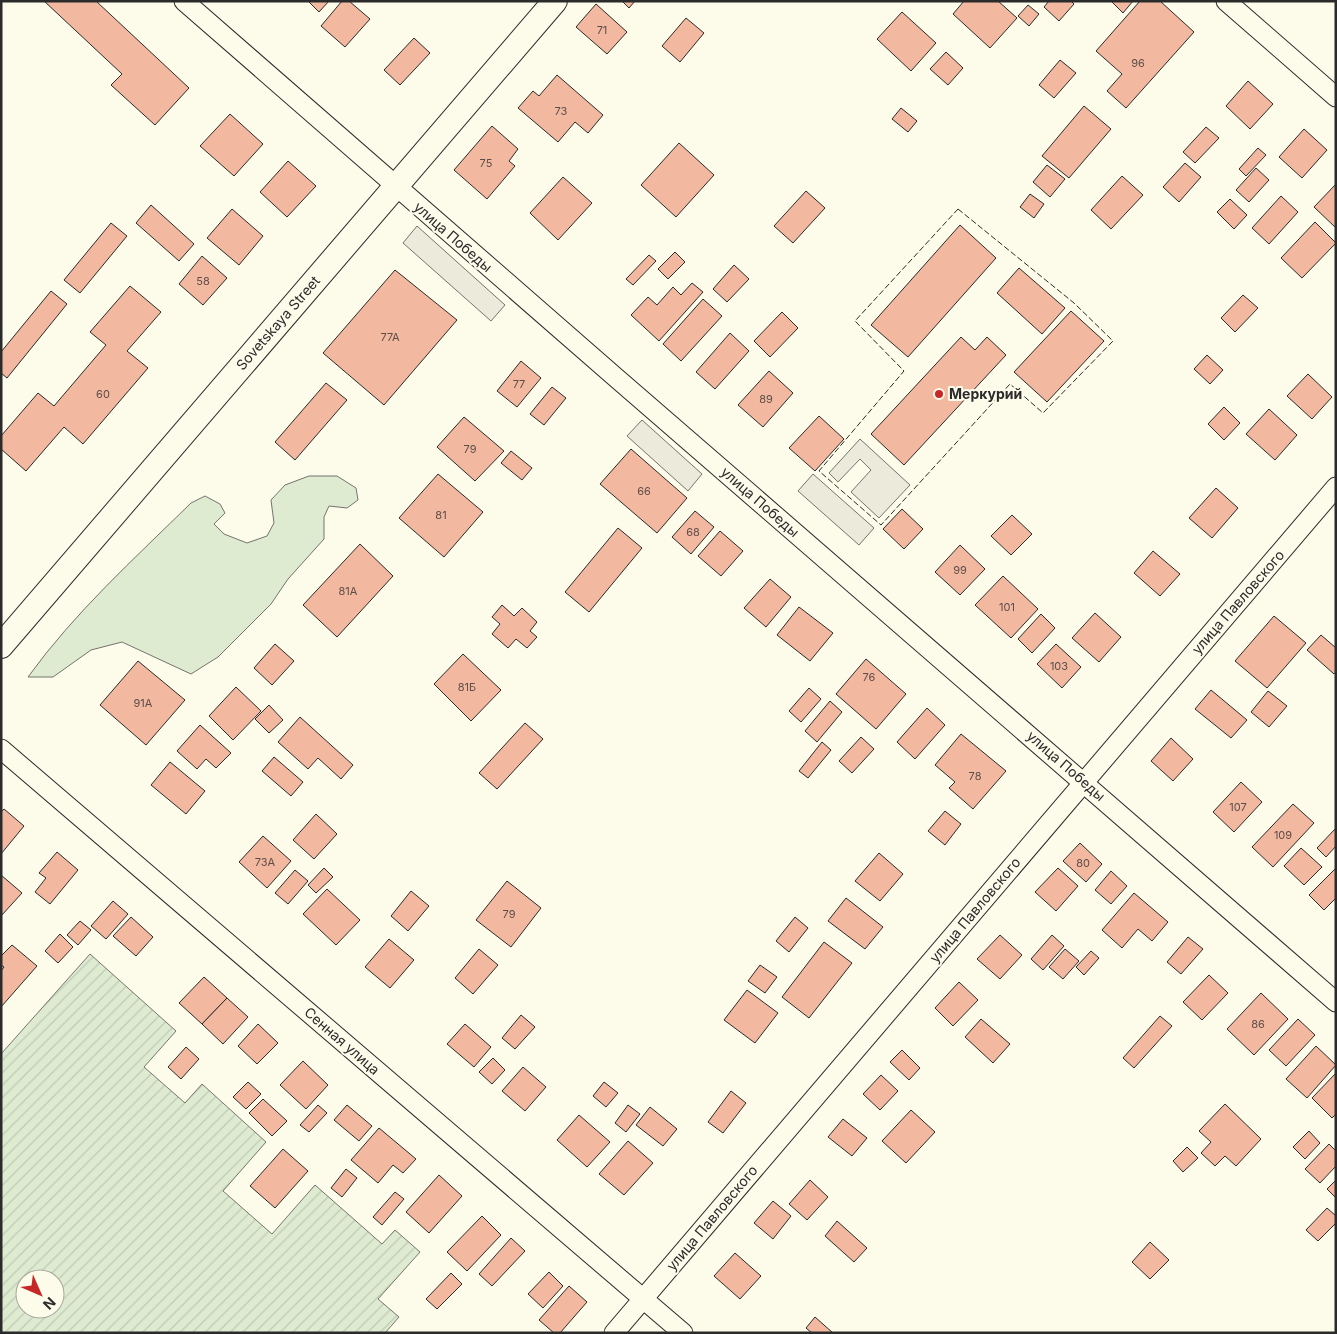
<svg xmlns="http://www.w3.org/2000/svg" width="1337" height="1334" font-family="Inter,sans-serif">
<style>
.green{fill:#deebd1;stroke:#74746e}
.garden{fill:url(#garden-furrows);stroke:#74746e;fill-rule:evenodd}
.parking{fill:#eceadb;stroke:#74746e}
.building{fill:#f2b8a0;stroke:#2b2b2b}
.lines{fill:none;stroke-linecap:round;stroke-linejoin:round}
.minor-casing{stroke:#2b2b2b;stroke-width:21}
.tertiary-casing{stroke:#2b2b2b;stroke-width:26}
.minor{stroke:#fdfbea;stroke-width:19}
.tertiary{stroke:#fdfbea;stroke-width:24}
.fence{stroke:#2b2b2b;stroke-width:1;stroke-dasharray:6 2.5;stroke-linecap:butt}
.poi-dot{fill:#c62828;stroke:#fdfbea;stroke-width:2}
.labels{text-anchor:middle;stroke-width:4;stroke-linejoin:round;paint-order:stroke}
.number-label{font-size:11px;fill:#5d4e48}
.street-label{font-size:14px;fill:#2b2b2b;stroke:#fdfbea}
.poi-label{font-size:14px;font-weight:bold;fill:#2b2b2b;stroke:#fdfbea;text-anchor:start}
</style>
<defs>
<pattern id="garden-furrows" width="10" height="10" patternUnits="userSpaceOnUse" patternTransform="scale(1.25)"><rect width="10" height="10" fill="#deebd1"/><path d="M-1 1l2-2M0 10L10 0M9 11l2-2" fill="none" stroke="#bfcab4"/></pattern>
</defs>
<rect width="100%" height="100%" fill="#fdfbea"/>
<path class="green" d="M 309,476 L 337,476 L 356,488 L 358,500 L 347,508 L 329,506 L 324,517 L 324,539 L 288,579 L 271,604 L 218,657 L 191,674 L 122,642 L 91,650 L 53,677 L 28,677 C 75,612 134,559 191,503 L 205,496 L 220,504 L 225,513 L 214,524 L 224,534 L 247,543 L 267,536 L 274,523 L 271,500 L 285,485 Z"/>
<path class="garden" d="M 90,954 L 176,1031 L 144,1067 L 185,1103 L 202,1084 L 266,1142 L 223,1191 L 272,1234 L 315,1185 L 382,1244 L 395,1230 L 420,1252 L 378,1299 L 399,1317 L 385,1333 L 1,1333 L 1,1054 ZM 25,1279 L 55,1279 L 55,1309 L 25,1309 Z"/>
<g class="parking">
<path d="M 417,226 L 505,305 L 491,321 L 403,243 Z"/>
<path d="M 642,420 L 702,474 L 688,491 L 627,436 Z"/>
<path d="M 860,439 L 910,485 L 879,518 L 851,492 L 871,470 L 860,459 L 838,482 L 829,473 Z"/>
<path d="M 813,474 L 874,528 L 859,545 L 798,491 Z"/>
</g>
<g class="building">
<path d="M 44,1 L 96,1 L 189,88 L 155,125 L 111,85 L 122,74 Z"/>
<path d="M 308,1 L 329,1 L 319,12 Z"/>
<path d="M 342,1 L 349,1 L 370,19 L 345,47 L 321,26 Z"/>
<path d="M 622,1 L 635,1 L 629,8 Z"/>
<path d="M 964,1 L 998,1 L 1017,18 L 990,48 L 953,14 Z"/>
<path d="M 1049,1 L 1071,1 L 1074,4 L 1059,21 L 1044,7 Z"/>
<path d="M 1111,1 L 1133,1 L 1123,13 Z"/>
<path d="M 1140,1 L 1160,1 L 1194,32 L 1126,108 L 1107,91 L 1122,74 L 1096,51 Z"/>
<path d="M 596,4 L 627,32 L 607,54 L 576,27 Z"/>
<path d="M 1028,5 L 1039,14 L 1029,26 L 1018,16 Z"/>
<path d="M 902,12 L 936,43 L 911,71 L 877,39 Z"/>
<path d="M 686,18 L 704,33 L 680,62 L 662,46 Z"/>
<path d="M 414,38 L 430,53 L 400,85 L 384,70 Z"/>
<path d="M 946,52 L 963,68 L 948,85 L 930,69 Z"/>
<path d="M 1060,60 L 1076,73 L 1054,98 L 1039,85 Z"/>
<path d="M 557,75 L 603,115 L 588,133 L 575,122 L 558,142 L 518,108 L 533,91 L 539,96 Z"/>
<path d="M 1248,81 L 1273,104 L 1250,129 L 1226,106 Z"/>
<path d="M 1084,106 L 1111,129 L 1069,178 L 1042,156 Z"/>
<path d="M 901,108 L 917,121 L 908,132 L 892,119 Z"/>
<path d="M 230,114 L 263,144 L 234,176 L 200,146 Z"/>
<path d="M 492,126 L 518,149 L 509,161 L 515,166 L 487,199 L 454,170 Z"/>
<path d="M 1206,127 L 1219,138 L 1195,163 L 1183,152 Z"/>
<path d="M 1304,129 L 1327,150 L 1302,178 L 1279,157 Z"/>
<path d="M 679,143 L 714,175 L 676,217 L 641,185 Z"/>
<path d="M 1258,148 L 1266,155 L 1246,176 L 1239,169 Z"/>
<path d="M 288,161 L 316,186 L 287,217 L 260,192 Z"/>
<path d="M 1185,163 L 1201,177 L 1179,202 L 1163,187 Z"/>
<path d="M 1047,165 L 1065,179 L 1050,197 L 1033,182 Z"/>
<path d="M 1256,168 L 1269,180 L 1249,202 L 1236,190 Z"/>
<path d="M 1122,176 L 1143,195 L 1111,229 L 1091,210 Z"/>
<path d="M 563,177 L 592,203 L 558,240 L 530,213 Z"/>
<path d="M 1336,184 L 1336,228 L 1314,207 Z"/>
<path d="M 806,191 L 825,208 L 793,243 L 774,226 Z"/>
<path d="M 1030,194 L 1044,204 L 1034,218 L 1020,207 Z"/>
<path d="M 1281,196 L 1298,212 L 1269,244 L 1252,228 Z"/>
<path d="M 1230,199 L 1247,215 L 1234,229 L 1217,212 Z"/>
<path d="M 151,205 L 194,244 L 179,261 L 136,223 Z"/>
<path d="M 232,209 L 263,236 L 239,265 L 207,238 Z"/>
<path d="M 1315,222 L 1336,243 L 1302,278 L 1281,258 Z"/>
<path d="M 111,223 L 127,236 L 80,293 L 64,280 Z"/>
<path d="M 960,225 L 996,258 L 908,357 L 871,325 Z"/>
<path d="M 675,252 L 685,262 L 668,279 L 658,269 Z"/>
<path d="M 649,255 L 656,261 L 633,285 L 626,279 Z"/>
<path d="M 202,256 L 227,278 L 203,305 L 179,284 Z"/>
<path d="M 734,265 L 749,279 L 727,302 L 713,289 Z"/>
<path d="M 1019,268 L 1065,308 L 1042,334 L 997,293 Z"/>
<path d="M 395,270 L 457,320 L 384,405 L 323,353 Z"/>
<path d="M 692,283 L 703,292 L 659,341 L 631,315 L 648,297 L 657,305 L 673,287 L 681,295 Z"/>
<path d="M 130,286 L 161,312 L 127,351 L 148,368 L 83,444 L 64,427 L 26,471 L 1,449 L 1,436 L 38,393 L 54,406 L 106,345 L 90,332 Z"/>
<path d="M 51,291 L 67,304 L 7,378 L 1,373 L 1,352 Z"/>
<path d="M 1243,295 L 1258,308 L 1235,332 L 1221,318 Z"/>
<path d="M 703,299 L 722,316 L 681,361 L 663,344 Z"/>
<path d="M 1071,311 L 1104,341 L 1047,402 L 1014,372 Z"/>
<path d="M 782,312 L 798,328 L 770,357 L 754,341 Z"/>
<path d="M 730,333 L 749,351 L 715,389 L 696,372 Z"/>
<path d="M 961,337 L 975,350 L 987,337 L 1006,355 L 904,465 L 871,434 Z"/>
<path d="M 1207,355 L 1223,370 L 1210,384 L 1194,369 Z"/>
<path d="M 521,361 L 541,378 L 517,407 L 497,391 Z"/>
<path d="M 769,371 L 793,393 L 763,427 L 738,405 Z"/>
<path d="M 1308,374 L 1332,397 L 1312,419 L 1287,396 Z"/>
<path d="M 326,383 L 347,400 L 295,460 L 275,442 Z"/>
<path d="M 552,387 L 566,398 L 544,425 L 530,414 Z"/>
<path d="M 1224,407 L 1240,423 L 1224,440 L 1208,424 Z"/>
<path d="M 1269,409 L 1297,435 L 1275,460 L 1246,434 Z"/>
<path d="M 819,416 L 844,439 L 815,471 L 789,448 Z"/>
<path d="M 464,417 L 504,451 L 475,481 L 437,447 Z"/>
<path d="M 631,449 L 687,498 L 657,533 L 600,484 Z"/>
<path d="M 511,451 L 532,468 L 522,480 L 501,463 Z"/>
<path d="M 438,474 L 483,512 L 444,557 L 399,518 Z"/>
<path d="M 1216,488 L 1238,508 L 1212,538 L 1189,518 Z"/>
<path d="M 902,509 L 923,529 L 904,549 L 883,529 Z"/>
<path d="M 695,511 L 714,527 L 691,554 L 672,537 Z"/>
<path d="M 1012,515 L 1032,534 L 1011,555 L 991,536 Z"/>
<path d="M 618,528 L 642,548 L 589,612 L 565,592 Z"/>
<path d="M 720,531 L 743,551 L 721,576 L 698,556 Z"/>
<path d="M 360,544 L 393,576 L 337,637 L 303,605 Z"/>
<path d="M 960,545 L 985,569 L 960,595 L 935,572 Z"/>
<path d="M 1153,551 L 1180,574 L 1160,596 L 1134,573 Z"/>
<path d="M 1003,576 L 1038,609 L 1011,638 L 975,605 Z"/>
<path d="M 770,579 L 791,597 L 766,627 L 744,608 Z"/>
<path d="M 502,605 L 514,616 L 522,608 L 537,622 L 530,631 L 537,637 L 527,648 L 516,639 L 508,648 L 492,634 L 500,624 L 492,617 Z"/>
<path d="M 799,607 L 833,633 L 810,661 L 777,635 Z"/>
<path d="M 1095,613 L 1121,637 L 1099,662 L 1072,638 Z"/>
<path d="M 1041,614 L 1055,628 L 1032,653 L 1018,639 Z"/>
<path d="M 1274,616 L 1306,643 L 1267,688 L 1235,661 Z"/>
<path d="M 1321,635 L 1336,648 L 1336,672 L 1334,674 L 1307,650 Z"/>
<path d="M 275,644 L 294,661 L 272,685 L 254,668 Z"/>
<path d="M 1056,644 L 1081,667 L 1062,688 L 1037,664 Z"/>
<path d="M 463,654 L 501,690 L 471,721 L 434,684 Z"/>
<path d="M 866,659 L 906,694 L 876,729 L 836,694 Z"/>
<path d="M 138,661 L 185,700 L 146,745 L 100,705 Z"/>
<path d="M 236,687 L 261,711 L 233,740 L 209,716 Z"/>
<path d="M 809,688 L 821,699 L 801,722 L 789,711 Z"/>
<path d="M 1211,690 L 1247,720 L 1231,738 L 1195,709 Z"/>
<path d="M 1268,691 L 1287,706 L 1269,727 L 1251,712 Z"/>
<path d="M 830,701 L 842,712 L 817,742 L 805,731 Z"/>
<path d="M 269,705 L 283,720 L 269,733 L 255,719 Z"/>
<path d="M 927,708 L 945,725 L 915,759 L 897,742 Z"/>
<path d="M 300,717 L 353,765 L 341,779 L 318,758 L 308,769 L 278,742 Z"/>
<path d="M 525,723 L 543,739 L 497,789 L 479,773 Z"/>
<path d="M 200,725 L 231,753 L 216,768 L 206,759 L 197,769 L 177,751 Z"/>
<path d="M 961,734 L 1006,771 L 973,809 L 949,788 L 955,782 L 935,765 Z"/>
<path d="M 861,737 L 874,749 L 852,773 L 839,761 Z"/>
<path d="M 1171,738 L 1193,759 L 1173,781 L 1151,761 Z"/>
<path d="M 822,742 L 831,750 L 808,778 L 799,771 Z"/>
<path d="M 274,757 L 303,782 L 291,796 L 262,771 Z"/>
<path d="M 170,762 L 205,791 L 186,814 L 151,785 Z"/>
<path d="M 1241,782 L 1262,802 L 1234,832 L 1213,812 Z"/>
<path d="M 1293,804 L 1314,823 L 1273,867 L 1252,847 Z"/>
<path d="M 4,809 L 24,826 L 1,854 L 1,812 Z"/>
<path d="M 945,811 L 961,824 L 945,845 L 928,831 Z"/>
<path d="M 316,814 L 337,834 L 314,859 L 293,840 Z"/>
<path d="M 1336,828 L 1336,846 L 1326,857 L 1317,848 Z"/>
<path d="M 263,836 L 291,861 L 267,888 L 239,862 Z"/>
<path d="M 1080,843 L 1102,864 L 1086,882 L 1063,861 Z"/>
<path d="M 1301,848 L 1322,867 L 1304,885 L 1284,866 Z"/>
<path d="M 57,852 L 78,870 L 50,904 L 35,892 L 46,878 L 39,873 Z"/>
<path d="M 879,853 L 903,874 L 880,901 L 855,881 Z"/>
<path d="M 324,868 L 333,877 L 316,893 L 308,885 Z"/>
<path d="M 1058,868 L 1078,886 L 1056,911 L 1035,892 Z"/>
<path d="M 1336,868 L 1336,898 L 1324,910 L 1309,895 Z"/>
<path d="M 295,870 L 308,881 L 288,904 L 275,893 Z"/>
<path d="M 1111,871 L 1127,886 L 1111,904 L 1095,890 Z"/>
<path d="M 1,875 L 22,893 L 1,916 Z"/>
<path d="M 507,881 L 541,908 L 511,947 L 476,920 Z"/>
<path d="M 327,889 L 360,920 L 336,945 L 303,914 Z"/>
<path d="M 411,891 L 429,906 L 408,931 L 391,916 Z"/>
<path d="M 1134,893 L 1168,922 L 1152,941 L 1138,929 L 1122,948 L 1102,930 Z"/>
<path d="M 846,898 L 883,927 L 865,949 L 828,921 Z"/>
<path d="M 113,901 L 128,914 L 106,939 L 91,926 Z"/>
<path d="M 131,917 L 153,937 L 136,956 L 113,936 Z"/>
<path d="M 795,917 L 808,928 L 789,952 L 776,941 Z"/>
<path d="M 80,921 L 91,930 L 78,945 L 67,935 Z"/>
<path d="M 60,934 L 73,947 L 58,963 L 45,951 Z"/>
<path d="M 1000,935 L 1022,955 L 1000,979 L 977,959 Z"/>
<path d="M 1052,935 L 1064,946 L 1043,970 L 1031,959 Z"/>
<path d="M 1188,937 L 1203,949 L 1181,974 L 1167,962 Z"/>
<path d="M 389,939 L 414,960 L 390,988 L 365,967 Z"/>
<path d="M 824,942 L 852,963 L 809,1018 L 782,997 Z"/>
<path d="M 12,945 L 37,966 L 1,1007 L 1,971 L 4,967 L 1,965 L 1,956 Z"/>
<path d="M 479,949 L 498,965 L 473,994 L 455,978 Z"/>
<path d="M 1065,949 L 1079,961 L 1063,979 L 1049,967 Z"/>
<path d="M 1091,951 L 1099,958 L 1084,975 L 1076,967 Z"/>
<path d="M 760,965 L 777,977 L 765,993 L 748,981 Z"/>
<path d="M 1209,975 L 1228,993 L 1202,1020 L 1183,1002 Z"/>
<path d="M 204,977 L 227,998 L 202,1024 L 179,1003 Z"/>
<path d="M 959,982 L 978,1000 L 953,1026 L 935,1008 Z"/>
<path d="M 747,990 L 778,1013 L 755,1043 L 724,1020 Z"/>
<path d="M 1261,993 L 1288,1019 L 1254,1055 L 1227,1029 Z"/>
<path d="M 227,998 L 248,1017 L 223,1044 L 202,1024 Z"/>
<path d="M 521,1015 L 535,1027 L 515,1049 L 502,1038 Z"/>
<path d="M 1160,1016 L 1172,1026 L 1134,1068 L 1123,1058 Z"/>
<path d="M 981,1019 L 1010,1044 L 993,1063 L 965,1037 Z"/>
<path d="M 1298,1019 L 1315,1035 L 1286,1066 L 1269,1050 Z"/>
<path d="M 258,1024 L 278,1043 L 257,1064 L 238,1046 Z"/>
<path d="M 465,1024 L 491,1047 L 474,1067 L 447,1044 Z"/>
<path d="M 1316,1046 L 1336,1065 L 1307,1098 L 1286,1079 Z"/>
<path d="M 186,1047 L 199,1059 L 181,1079 L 168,1067 Z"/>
<path d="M 902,1050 L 920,1068 L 909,1080 L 890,1062 Z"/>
<path d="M 493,1058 L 505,1070 L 492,1084 L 479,1072 Z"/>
<path d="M 303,1061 L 328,1085 L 306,1109 L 280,1085 Z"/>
<path d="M 523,1067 L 546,1087 L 525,1111 L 502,1091 Z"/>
<path d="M 1336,1073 L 1336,1114 L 1332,1118 L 1312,1098 Z"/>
<path d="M 881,1075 L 898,1091 L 880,1110 L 863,1094 Z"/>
<path d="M 248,1082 L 261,1094 L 246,1109 L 233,1097 Z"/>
<path d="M 604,1082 L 618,1093 L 606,1107 L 593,1096 Z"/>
<path d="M 731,1091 L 746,1103 L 723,1133 L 708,1122 Z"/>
<path d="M 263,1099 L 287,1121 L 272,1136 L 249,1113 Z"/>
<path d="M 1225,1104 L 1261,1139 L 1236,1166 L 1225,1156 L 1215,1166 L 1201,1153 L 1211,1142 L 1199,1131 Z"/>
<path d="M 318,1105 L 327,1113 L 309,1132 L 300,1125 Z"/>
<path d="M 347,1105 L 372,1126 L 359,1141 L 334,1120 Z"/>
<path d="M 628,1105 L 640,1114 L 626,1132 L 615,1123 Z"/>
<path d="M 650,1107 L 677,1129 L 663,1146 L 636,1125 Z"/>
<path d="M 911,1110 L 935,1132 L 906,1163 L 882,1141 Z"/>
<path d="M 579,1115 L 610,1142 L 587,1167 L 557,1140 Z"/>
<path d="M 843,1119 L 867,1138 L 852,1156 L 828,1137 Z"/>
<path d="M 379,1128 L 416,1159 L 403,1173 L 393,1165 L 378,1183 L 351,1160 Z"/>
<path d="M 1309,1131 L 1320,1143 L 1305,1159 L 1293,1147 Z"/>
<path d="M 628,1141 L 653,1163 L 624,1195 L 599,1174 Z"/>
<path d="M 1329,1144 L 1336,1151 L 1336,1166 L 1320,1183 L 1305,1169 Z"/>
<path d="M 1187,1147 L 1198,1158 L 1183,1172 L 1173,1161 Z"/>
<path d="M 283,1149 L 308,1171 L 275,1208 L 250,1186 Z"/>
<path d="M 346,1169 L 357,1178 L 342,1197 L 331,1188 Z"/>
<path d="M 439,1175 L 462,1196 L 429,1233 L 406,1212 Z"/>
<path d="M 810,1180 L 828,1197 L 807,1220 L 789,1204 Z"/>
<path d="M 1336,1180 L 1336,1198 L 1327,1189 Z"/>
<path d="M 395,1192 L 404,1199 L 382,1225 L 373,1217 Z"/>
<path d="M 773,1201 L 791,1216 L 773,1239 L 754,1223 Z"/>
<path d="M 1327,1208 L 1336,1216 L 1336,1223 L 1318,1241 L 1306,1230 Z"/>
<path d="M 482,1216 L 501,1235 L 467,1271 L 447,1252 Z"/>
<path d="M 837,1221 L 867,1248 L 854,1262 L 825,1236 Z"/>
<path d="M 511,1238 L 525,1251 L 492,1286 L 479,1274 Z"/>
<path d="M 1150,1242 L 1169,1260 L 1150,1279 L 1132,1262 Z"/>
<path d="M 735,1253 L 761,1276 L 740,1299 L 714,1276 Z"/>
<path d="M 549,1272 L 563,1286 L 543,1308 L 528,1294 Z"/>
<path d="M 451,1273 L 462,1284 L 437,1309 L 426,1299 Z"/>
<path d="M 569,1286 L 587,1302 L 560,1333 L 554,1333 L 539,1320 Z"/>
<path d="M 815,1317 L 833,1333 L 812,1333 L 806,1328 Z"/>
</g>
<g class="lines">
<defs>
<g id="minor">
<path d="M 184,1 C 566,337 953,667 1336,1002"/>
<path d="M 1226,1 L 1336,97"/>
<path d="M 1,749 L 683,1333"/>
<path d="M 614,1333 L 1336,487"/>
</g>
<path id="tertiary" d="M 1,646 L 555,1"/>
</defs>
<use href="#minor" class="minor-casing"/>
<use href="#tertiary" class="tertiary-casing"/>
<use href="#minor" class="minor"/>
<use href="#tertiary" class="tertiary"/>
<path class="fence" d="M 958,209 L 1074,303 L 1113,341 L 1043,413 L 1010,384 L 881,525 L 819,471 L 904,371 L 855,321 Z"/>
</g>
<circle class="poi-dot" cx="939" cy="394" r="5"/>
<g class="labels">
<g class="number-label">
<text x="602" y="34">71</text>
<text x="1138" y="67">96</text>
<text x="561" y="115">73</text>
<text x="486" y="167">75</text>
<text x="203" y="285">58</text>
<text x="390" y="341">77А</text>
<text x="519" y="388">77</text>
<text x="103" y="398">60</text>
<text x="766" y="403">89</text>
<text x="470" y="453">79</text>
<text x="644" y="495">66</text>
<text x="441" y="519">81</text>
<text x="693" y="536">68</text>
<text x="960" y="574">99</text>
<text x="348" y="595">81А</text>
<text x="1007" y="611">101</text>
<text x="1059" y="670">103</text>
<text x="869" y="681">76</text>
<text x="467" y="691">81Б</text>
<text x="143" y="707">91А</text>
<text x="975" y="780">78</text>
<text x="1238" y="811">107</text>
<text x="1283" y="839">109</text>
<text x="265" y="866">73А</text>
<text x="1083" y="867">80</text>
<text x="509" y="918">79</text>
<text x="1258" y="1028">86</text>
</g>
<g class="street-label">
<text transform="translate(453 237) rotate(41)" y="5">улица Победы</text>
<text transform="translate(278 323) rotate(-49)" y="5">Sovetskaya Street</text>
<text transform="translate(760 502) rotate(41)" y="5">улица Победы</text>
<text transform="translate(1238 602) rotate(-49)" y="5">улица Павловского</text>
<text transform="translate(1066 766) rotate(41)" y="5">улица Победы</text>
<text transform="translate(975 910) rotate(-50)" y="5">улица Павловского</text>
<text transform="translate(342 1041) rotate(41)" y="5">Сенная улица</text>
<text transform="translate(712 1218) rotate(-50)" y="5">улица Павловского</text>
</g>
<g class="poi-label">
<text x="949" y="399">Меркурий</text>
</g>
</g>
<rect width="1337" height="1334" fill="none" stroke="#2b2b2b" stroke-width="5"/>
<g transform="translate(40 1294) rotate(135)"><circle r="24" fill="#fdfbea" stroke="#a9a89e"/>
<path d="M0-4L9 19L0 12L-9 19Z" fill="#c62828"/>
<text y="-8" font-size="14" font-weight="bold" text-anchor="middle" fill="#2b2b2b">N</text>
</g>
</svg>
